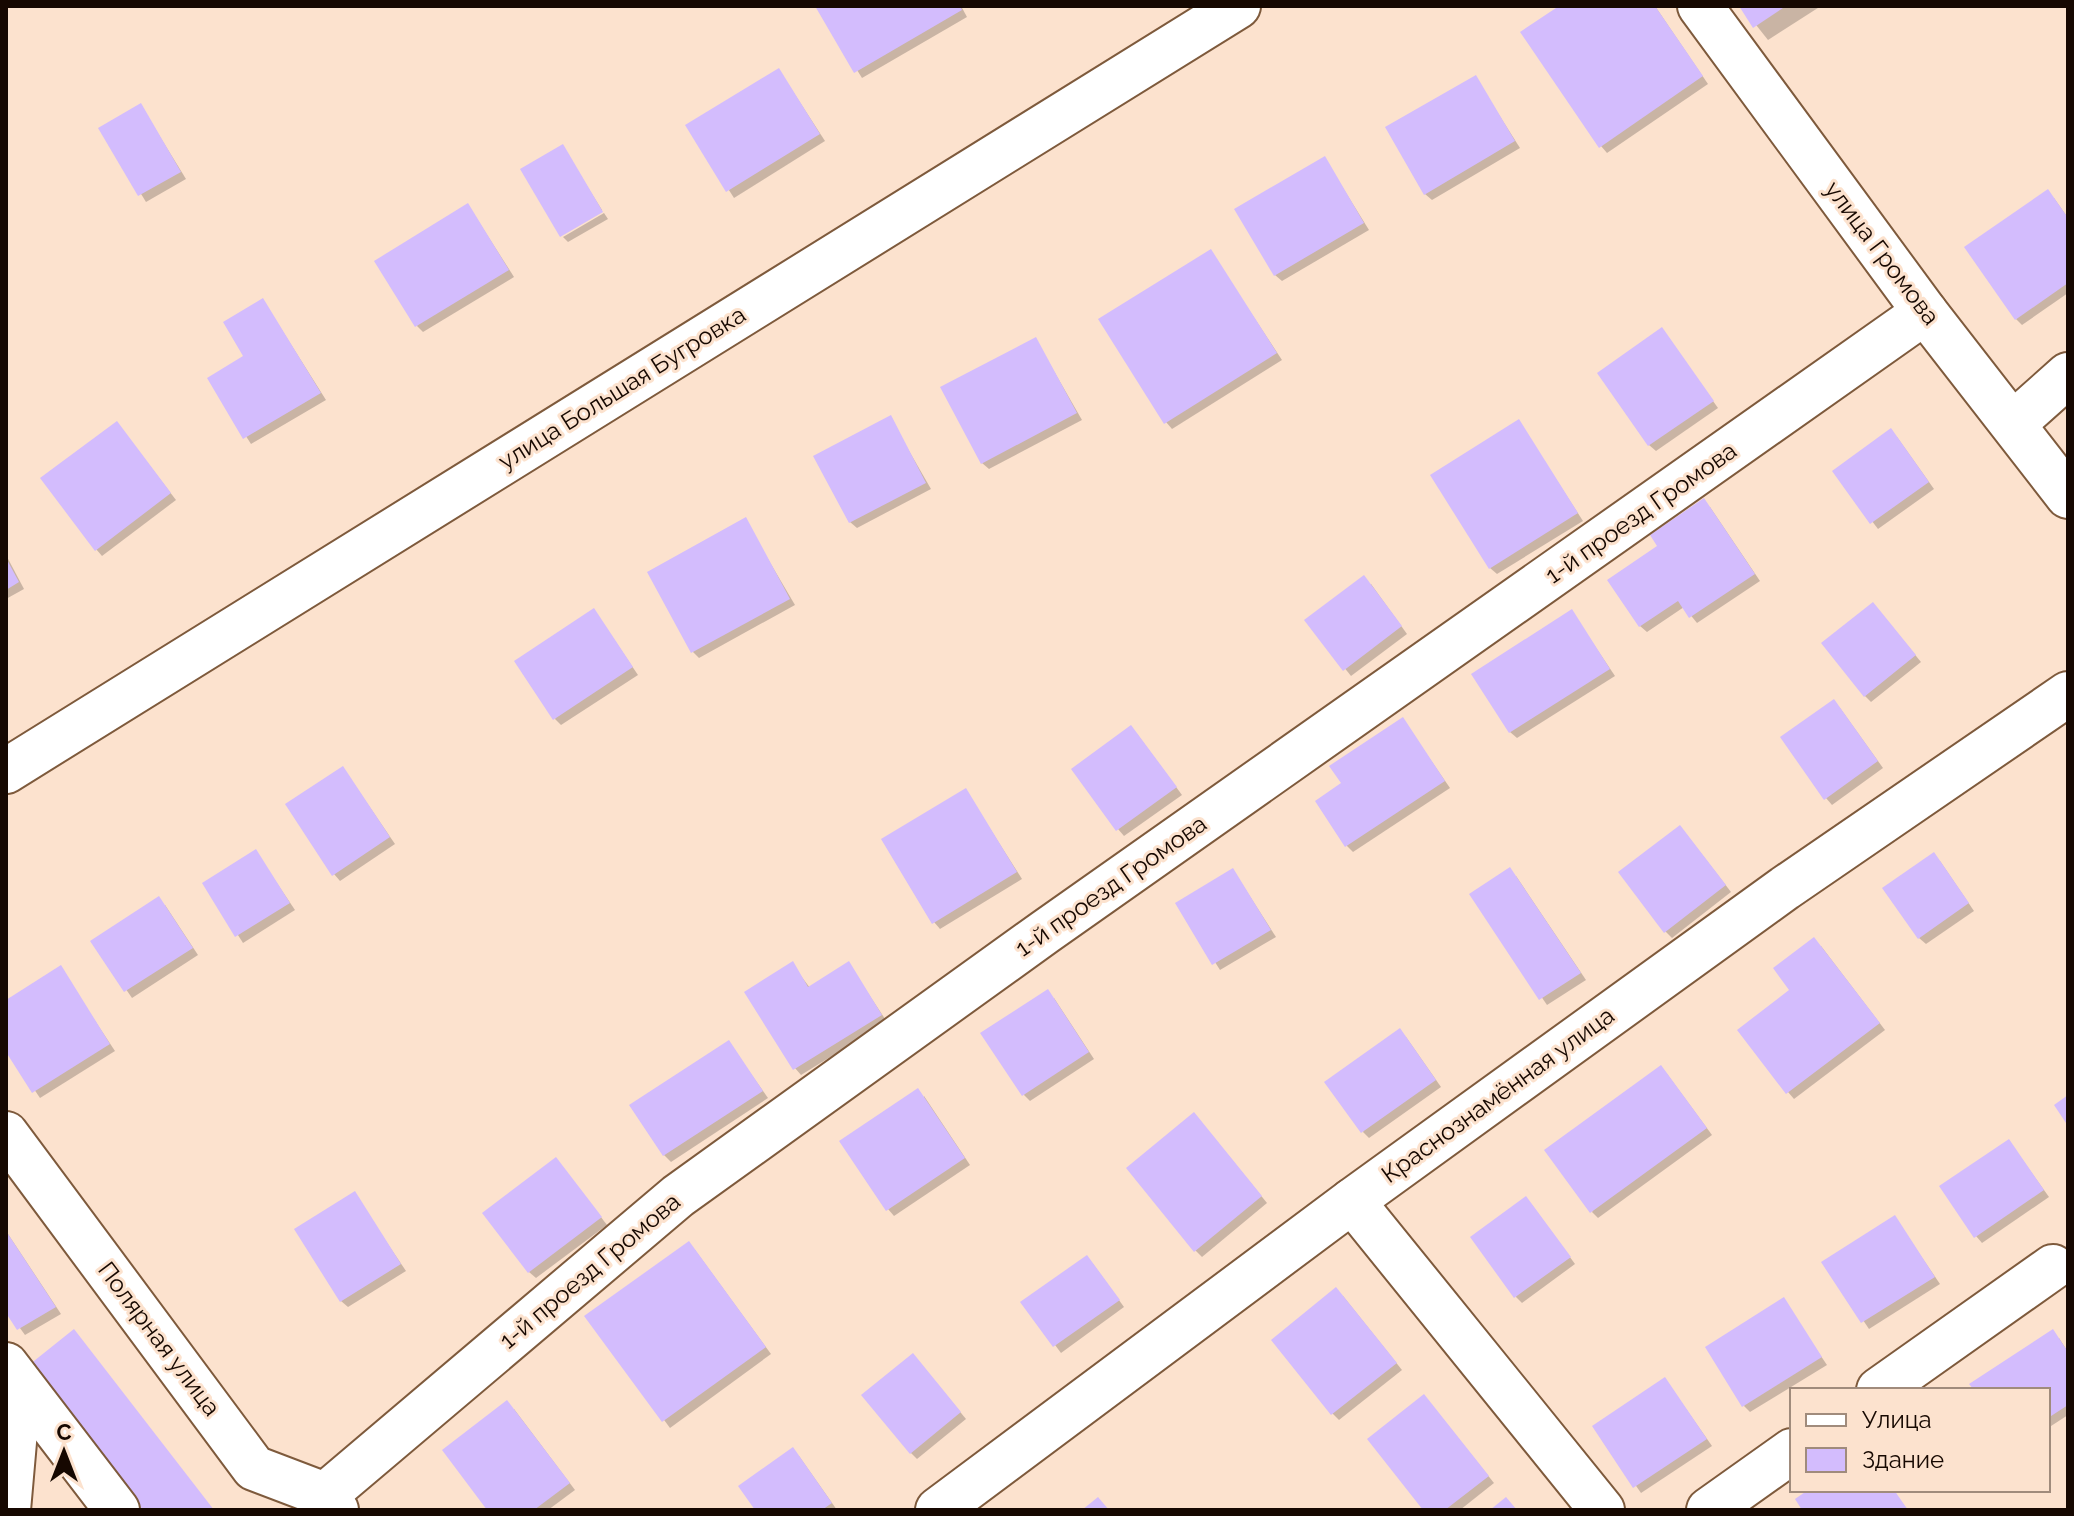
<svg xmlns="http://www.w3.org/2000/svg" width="2074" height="1516" font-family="Raleway,sans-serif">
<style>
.shadow{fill:#0003}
.building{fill:#d3bcfd}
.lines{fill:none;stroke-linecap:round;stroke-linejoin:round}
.minor-casing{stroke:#7e5a3c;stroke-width:48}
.minor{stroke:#fff;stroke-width:44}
.labels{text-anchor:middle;stroke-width:6;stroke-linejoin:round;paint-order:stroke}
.street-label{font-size:24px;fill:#160801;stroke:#fce2ce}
</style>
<rect width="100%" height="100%" fill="#fce2ce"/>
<g class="shadow">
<path d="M 817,6 L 961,6 L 967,17 L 862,78 Z"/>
<path d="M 1562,6 L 1655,6 L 1708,84 L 1607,153 L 1601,146 Z"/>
<path d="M 1741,6 L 1821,6 L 1768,40 Z"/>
<path d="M 779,70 L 825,141 L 734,198 L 688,126 Z"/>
<path d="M 1475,77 L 1520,148 L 1432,200 L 1425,194 Z"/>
<path d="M 141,106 L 186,179 L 146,202 L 101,129 Z"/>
<path d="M 562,146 L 602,210 L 561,234 Z"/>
<path d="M 1325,159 L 1369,230 L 1282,281 L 1275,275 Z"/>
<path d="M 2054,198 L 2068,218 L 2068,293 L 2022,325 L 2016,319 Z"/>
<path d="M 468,205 L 514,277 L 423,332 L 417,326 Z"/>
<path d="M 604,213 L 608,219 L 568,242 L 563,237 Z"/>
<path d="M 1210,251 L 1282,360 L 1172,429 L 1166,422 Z"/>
<path d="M 263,300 L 326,400 L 251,444 L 209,379 L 246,357 Z"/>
<path d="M 1662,330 L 1718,408 L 1656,451 L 1649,445 Z"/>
<path d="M 1036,340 L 1082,420 L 989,469 L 982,463 Z"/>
<path d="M 890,418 L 931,489 L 857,528 L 850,522 Z"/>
<path d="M 1519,422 L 1583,521 L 1497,574 L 1490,568 Z"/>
<path d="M 117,423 L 176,500 L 102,556 L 96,549 Z"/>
<path d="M 1897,437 L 1934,489 L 1878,529 L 1834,471 Z"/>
<path d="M 1710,507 L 1760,581 L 1697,623 L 1684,607 L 1647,632 L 1640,626 L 1660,547 Z"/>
<path d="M 745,520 L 795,605 L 699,658 L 693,652 Z"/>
<path d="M 6,555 L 24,589 L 6,599 Z"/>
<path d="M 1371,584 L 1407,634 L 1351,676 L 1307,621 Z"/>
<path d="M 594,610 L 638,675 L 561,725 L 555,719 Z"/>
<path d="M 1879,611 L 1921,662 L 1871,702 L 1865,696 Z"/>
<path d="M 1572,612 L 1615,676 L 1517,738 L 1510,732 Z"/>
<path d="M 1840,708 L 1883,768 L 1832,805 L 1826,798 Z"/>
<path d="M 1403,720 L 1450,788 L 1353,852 L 1347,846 L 1344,784 Z"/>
<path d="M 1137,734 L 1182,795 L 1124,836 L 1118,829 Z"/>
<path d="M 343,768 L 395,844 L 340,881 L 334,874 Z"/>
<path d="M 966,791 L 1022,879 L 940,929 L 934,922 Z"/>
<path d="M 1686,834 L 1731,892 L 1672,938 L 1665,931 Z"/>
<path d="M 256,852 L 295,910 L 243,943 L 205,883 Z"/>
<path d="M 1940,861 L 1974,911 L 1926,944 L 1919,938 Z"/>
<path d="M 1233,870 L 1276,937 L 1220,970 L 1178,904 Z"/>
<path d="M 1516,876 L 1586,980 L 1547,1005 L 1472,895 Z"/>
<path d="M 165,905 L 198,955 L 132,998 L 93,941 Z"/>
<path d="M 1821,946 L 1885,1030 L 1794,1099 L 1788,1092 L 1792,990 Z"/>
<path d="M 792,964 L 810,988 L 849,964 L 887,1022 L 801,1075 L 795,1068 Z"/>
<path d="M 60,968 L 115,1051 L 40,1098 L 6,1048 L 6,1002 Z"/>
<path d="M 1054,998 L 1094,1059 L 1030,1101 L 1024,1095 Z"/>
<path d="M 1406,1037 L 1441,1087 L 1369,1138 L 1363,1132 Z"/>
<path d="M 729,1043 L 768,1098 L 671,1162 L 664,1155 Z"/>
<path d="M 1667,1074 L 1712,1135 L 1598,1218 L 1592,1212 Z"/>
<path d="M 924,1096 L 970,1165 L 894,1216 L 888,1209 Z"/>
<path d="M 1200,1121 L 1267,1203 L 1202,1257 L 1195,1250 Z"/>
<path d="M 2009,1141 L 2049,1197 L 1982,1243 L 1976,1236 Z"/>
<path d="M 562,1166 L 607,1225 L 536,1278 L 529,1272 Z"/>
<path d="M 354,1194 L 406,1271 L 348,1307 L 341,1301 Z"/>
<path d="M 1532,1205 L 1575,1264 L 1522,1303 L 1516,1297 Z"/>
<path d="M 1895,1218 L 1940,1284 L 1869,1329 L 1824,1262 Z"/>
<path d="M 6,1231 L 61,1314 L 25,1335 L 6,1309 Z"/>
<path d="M 695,1250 L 771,1354 L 670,1428 L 587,1316 Z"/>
<path d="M 1093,1264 L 1124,1307 L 1061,1353 L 1023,1302 Z"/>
<path d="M 1343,1296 L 1402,1370 L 1339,1420 L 1332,1413 Z"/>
<path d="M 1783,1300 L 1827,1365 L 1750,1412 L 1744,1406 Z"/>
<path d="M 2059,1338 L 2068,1352 L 2068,1415 L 2048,1428 L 2048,1390 L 1976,1390 Z"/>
<path d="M 919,1362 L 966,1419 L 917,1459 L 911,1453 Z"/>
<path d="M 1665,1379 L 1712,1446 L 1641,1493 L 1595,1427 Z"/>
<path d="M 1430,1403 L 1494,1483 L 1460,1510 L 1426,1510 Z"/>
<path d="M 514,1409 L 575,1490 L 548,1510 L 489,1510 Z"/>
<path d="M 799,1456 L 837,1510 L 757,1510 Z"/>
</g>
<g class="building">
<path d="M 815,6 L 960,6 L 962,10 L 854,73 Z"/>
<path d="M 1559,6 L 1655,6 L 1703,76 L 1599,148 L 1520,32 Z"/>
<path d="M 1739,6 L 1786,6 L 1753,28 Z"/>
<path d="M 779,68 L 820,134 L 726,192 L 685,125 Z"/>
<path d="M 1476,75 L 1515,141 L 1424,195 L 1385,127 Z"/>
<path d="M 141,103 L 181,172 L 138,196 L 98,128 Z"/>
<path d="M 563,144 L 603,212 L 560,237 L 520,169 Z"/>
<path d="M 1325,156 L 1364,223 L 1274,276 L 1234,209 Z"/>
<path d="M 2048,189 L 2068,218 L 2068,283 L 2015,320 L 1964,247 Z"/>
<path d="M 468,203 L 509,270 L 415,327 L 374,261 Z"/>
<path d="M 1211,249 L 1277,353 L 1164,424 L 1098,319 Z"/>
<path d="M 263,298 L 321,393 L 243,439 L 207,378 L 243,356 L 223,322 Z"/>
<path d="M 1662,327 L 1714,401 L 1648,446 L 1597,373 Z"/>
<path d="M 1036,337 L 1077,413 L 981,464 L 940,387 Z"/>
<path d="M 891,415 L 926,483 L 849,523 L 813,456 Z"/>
<path d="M 1519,419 L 1578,513 L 1489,569 L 1430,475 Z"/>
<path d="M 117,421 L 171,493 L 95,551 L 40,478 Z"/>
<path d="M 1891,428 L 1929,482 L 1870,524 L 1832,471 Z"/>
<path d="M 1704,498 L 1755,574 L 1689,618 L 1678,601 L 1639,627 L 1607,580 L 1657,546 L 1650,535 Z"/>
<path d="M 746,517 L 790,599 L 691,653 L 647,572 Z"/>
<path d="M 6,558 L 19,582 L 6,590 Z"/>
<path d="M 1364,575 L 1402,626 L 1343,671 L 1304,620 Z"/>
<path d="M 1873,602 L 1916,655 L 1864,697 L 1821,643 Z"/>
<path d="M 594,608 L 633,667 L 553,720 L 514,661 Z"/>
<path d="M 1572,609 L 1610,669 L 1509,733 L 1471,674 Z"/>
<path d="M 1834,699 L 1878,761 L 1824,800 L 1780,737 Z"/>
<path d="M 1403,717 L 1445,781 L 1345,847 L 1315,801 L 1341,783 L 1329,766 Z"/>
<path d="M 1131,725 L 1177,787 L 1116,831 L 1071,769 Z"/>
<path d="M 343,766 L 390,837 L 332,876 L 285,804 Z"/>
<path d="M 966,788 L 1017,872 L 932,924 L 881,839 Z"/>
<path d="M 1680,825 L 1726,885 L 1664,933 L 1618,872 Z"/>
<path d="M 256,849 L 290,903 L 235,937 L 202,883 Z"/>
<path d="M 1934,852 L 1969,903 L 1918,939 L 1882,888 Z"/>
<path d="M 1510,867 L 1581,973 L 1539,1000 L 1469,894 Z"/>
<path d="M 1233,868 L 1271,930 L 1212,965 L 1175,903 Z"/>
<path d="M 159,896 L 193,948 L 124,992 L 90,941 Z"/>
<path d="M 1814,937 L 1880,1023 L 1786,1094 L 1737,1030 L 1789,990 L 1773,968 Z"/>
<path d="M 793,961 L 808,987 L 849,961 L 882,1015 L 793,1070 L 744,992 Z"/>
<path d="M 61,965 L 110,1044 L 32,1093 L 6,1052 L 6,1000 Z"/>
<path d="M 1048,989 L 1089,1052 L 1022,1096 L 980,1033 Z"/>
<path d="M 1400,1028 L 1436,1080 L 1361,1133 L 1324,1082 Z"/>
<path d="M 729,1040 L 763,1091 L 663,1156 L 629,1105 Z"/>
<path d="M 1661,1065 L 1707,1128 L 1590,1213 L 1544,1150 Z"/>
<path d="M 918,1088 L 965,1158 L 886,1211 L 839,1141 Z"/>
<path d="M 2068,1095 L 2068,1126 L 2054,1105 Z"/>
<path d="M 1194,1112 L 1262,1196 L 1194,1252 L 1126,1168 Z"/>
<path d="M 2009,1139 L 2044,1190 L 1974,1238 L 1939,1186 Z"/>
<path d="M 556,1157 L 602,1217 L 528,1273 L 482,1213 Z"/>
<path d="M 355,1191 L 401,1264 L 340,1302 L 294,1229 Z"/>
<path d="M 1526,1196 L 1571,1257 L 1514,1298 L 1470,1237 Z"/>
<path d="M 1895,1215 L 1935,1277 L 1861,1323 L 1821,1262 Z"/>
<path d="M 6,1231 L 56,1307 L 17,1330 L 6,1313 Z"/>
<path d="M 689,1241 L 766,1347 L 662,1422 L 584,1316 Z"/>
<path d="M 1087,1255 L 1120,1300 L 1053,1347 L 1020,1302 Z"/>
<path d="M 1336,1287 L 1397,1363 L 1331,1415 L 1271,1340 Z"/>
<path d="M 1784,1297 L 1822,1357 L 1742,1407 L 1705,1347 Z"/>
<path d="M 74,1329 L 214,1510 L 143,1510 L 29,1365 Z"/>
<path d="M 2053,1329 L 2068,1352 L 2068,1405 L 2048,1418 L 2048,1390 L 1974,1390 L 1969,1384 Z"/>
<path d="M 913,1353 L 961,1412 L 910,1454 L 861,1395 Z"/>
<path d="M 1665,1377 L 1707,1439 L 1633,1488 L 1592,1426 Z"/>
<path d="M 1424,1394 L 1489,1476 L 1445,1510 L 1423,1510 L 1367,1439 Z"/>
<path d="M 507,1400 L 570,1483 L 534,1510 L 487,1510 L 442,1450 Z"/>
<path d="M 793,1447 L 832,1503 L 822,1510 L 755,1510 L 738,1486 Z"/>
<path d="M 1808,1490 L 1894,1490 L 1908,1510 L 1802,1510 L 1795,1499 Z"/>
<path d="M 1098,1497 L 1109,1510 L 1082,1510 Z"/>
<path d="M 1506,1497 L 1517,1510 L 1490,1510 Z"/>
</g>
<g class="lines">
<defs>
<g id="minor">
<path d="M 1700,6 L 1925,312 L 2068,496"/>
<path d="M 2013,424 L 2068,375"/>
<path d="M 6,771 L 1238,6"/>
<path d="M 6,1134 L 254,1468 L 325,1495 L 336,1510"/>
<path d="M 1352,1201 L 1602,1510"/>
<path d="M 6,1365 L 117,1510"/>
<path d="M 1879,1390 L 2053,1267"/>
<path d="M 325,1495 L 678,1196 L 1045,932 L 1925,312"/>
<path d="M 8,1510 L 19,1385"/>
<path d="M 938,1510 L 1352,1201 L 1785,888 L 2068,694"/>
<path d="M 1709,1510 L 1792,1451"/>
</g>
</defs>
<use href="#minor" class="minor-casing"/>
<use href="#minor" class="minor"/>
</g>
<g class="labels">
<g class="street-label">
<text transform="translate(1882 253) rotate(53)" y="8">улица Громова</text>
<text transform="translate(622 388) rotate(-32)" y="8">улица Большая Бугровка</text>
<text transform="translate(1641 513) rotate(-35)" y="8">1-й проезд Громова</text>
<text transform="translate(1111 886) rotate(-35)" y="8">1-й проезд Громова</text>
<text transform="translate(1498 1095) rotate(-36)" y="8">Краснознамённая улица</text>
<text transform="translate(590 1271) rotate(-40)" y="8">1-й проезд Громова</text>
<text transform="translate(159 1339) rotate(53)" y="8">Полярная улица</text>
</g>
</g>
<rect width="2074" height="1516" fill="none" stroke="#160801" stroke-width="16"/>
<rect x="1790" y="1388" width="260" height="104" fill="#fce2ce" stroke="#a08b7c" stroke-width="2"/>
<rect x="1806" y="1414" width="40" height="12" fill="#ffffff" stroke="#a08b7c" stroke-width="2"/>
<text x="1862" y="1428" font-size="24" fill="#160801">Улица</text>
<rect x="1806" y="1448" width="40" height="24" fill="#d3bcfd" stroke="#a08b7c" stroke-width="2"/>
<text x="1862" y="1468" font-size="24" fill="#160801">Здание</text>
<g transform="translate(64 1452)" stroke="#fce2ce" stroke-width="6" paint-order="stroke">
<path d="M0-6L14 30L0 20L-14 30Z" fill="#160801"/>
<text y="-12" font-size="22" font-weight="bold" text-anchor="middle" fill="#160801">С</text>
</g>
</svg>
